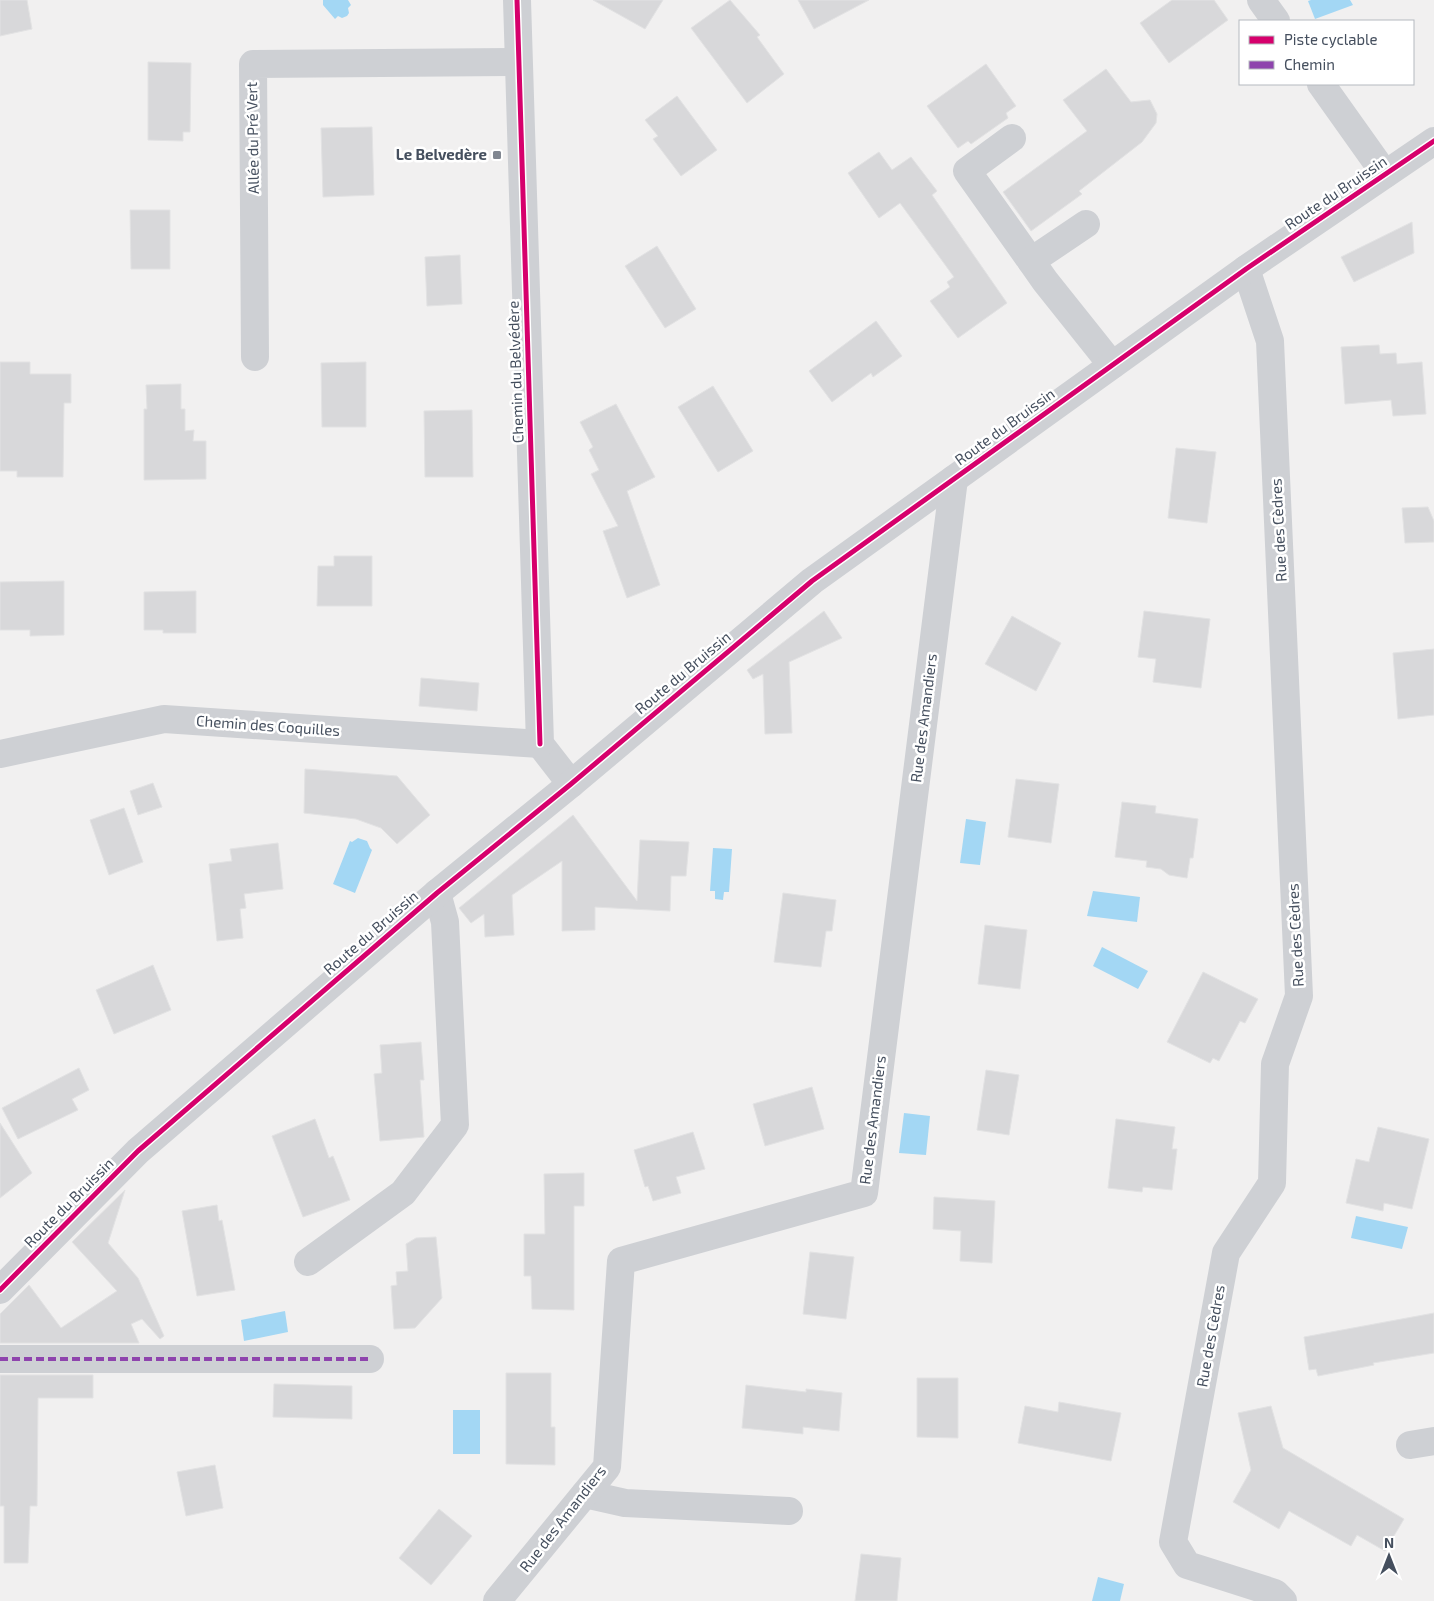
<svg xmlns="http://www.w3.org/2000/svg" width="1434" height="1601" font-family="'Exo 2',sans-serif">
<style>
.water{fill:#a3d7f4}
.building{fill:#d8d8da;stroke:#e2e2e3}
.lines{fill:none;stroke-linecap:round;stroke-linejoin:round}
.minor{stroke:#ced0d4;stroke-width:28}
.quiet{stroke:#8e44ad;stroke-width:4;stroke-dasharray:8 4;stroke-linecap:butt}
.cycleway-casing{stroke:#fff;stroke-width:8}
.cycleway{stroke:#d6006c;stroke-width:5}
.poi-dot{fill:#818791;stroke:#fff;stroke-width:2}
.labels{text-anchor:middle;stroke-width:5;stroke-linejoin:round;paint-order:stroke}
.street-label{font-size:15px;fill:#454f5e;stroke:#fff}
.poi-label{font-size:15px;font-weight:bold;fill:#454f5e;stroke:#fff;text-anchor:end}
</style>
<rect width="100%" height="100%" fill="#f1f0f0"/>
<g class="water">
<path d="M 323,0 L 348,0 L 351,5 L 348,8 L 349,13 L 347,16 L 342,18 L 338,16 L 335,19 L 323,5 Z"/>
<path d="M 1311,0 L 1350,0 L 1353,5 L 1315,19 L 1308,1 Z"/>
<path d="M 966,819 L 986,822 L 980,865 L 960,863 Z"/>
<path d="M 358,838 L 367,841 L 370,848 L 372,850 L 355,893 L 333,884 L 350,841 L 352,842 Z"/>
<path d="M 713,848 L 732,849 L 729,892 L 724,892 L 723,900 L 715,899 L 715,891 L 710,891 Z"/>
<path d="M 1093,891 L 1140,897 L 1137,922 L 1087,916 Z"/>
<path d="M 1102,947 L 1148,971 L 1138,989 L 1093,966 Z"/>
<path d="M 904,1113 L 930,1116 L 926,1155 L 899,1153 Z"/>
<path d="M 1356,1216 L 1408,1227 L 1402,1249 L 1351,1238 Z"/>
<path d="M 285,1311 L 288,1332 L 244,1341 L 241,1320 Z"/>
<rect x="453" y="1410" width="27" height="44"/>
<path d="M 1098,1577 L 1124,1584 L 1120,1601 L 1092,1601 Z"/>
</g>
<g class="building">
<path d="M 0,0 L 27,0 L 32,29 L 0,36 Z"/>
<path d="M 593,0 L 663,0 L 645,29 Z"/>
<path d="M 730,0 L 760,35 L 757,37 L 784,74 L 747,103 L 691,28 Z"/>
<path d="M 798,0 L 869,0 L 814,29 Z"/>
<path d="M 1172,0 L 1214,0 L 1228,20 L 1169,63 L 1140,23 Z"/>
<path d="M 148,62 L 191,63 L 190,132 L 183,132 L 183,141 L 148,140 Z"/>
<path d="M 986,64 L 1016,106 L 1006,113 L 1008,118 L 971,144 L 968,141 L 958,148 L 927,106 Z"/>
<path d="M 1106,69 L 1131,102 L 1150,100 L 1157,114 L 1156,123 L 1142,142 L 1079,191 L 1082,194 L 1031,231 L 1003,192 L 1087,131 L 1063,100 Z"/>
<path d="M 677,96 L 717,150 L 681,176 L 653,139 L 658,136 L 645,120 Z"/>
<path d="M 372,127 L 374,195 L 323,197 L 321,128 Z"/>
<path d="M 879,152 L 892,170 L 911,157 L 937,191 L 932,195 L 1007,303 L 958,338 L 930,301 L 950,287 L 947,282 L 954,277 L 900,203 L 879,218 L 848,173 Z"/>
<path d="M 130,210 L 170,210 L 170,269 L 131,269 Z"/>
<path d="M 1412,222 L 1414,253 L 1354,282 L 1341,257 Z"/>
<path d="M 657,246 L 696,309 L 665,328 L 625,266 Z"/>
<path d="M 460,255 L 462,304 L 427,306 L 425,257 Z"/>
<path d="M 876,321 L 902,356 L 873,377 L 871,373 L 832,402 L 809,371 Z"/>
<path d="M 1379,345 L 1380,354 L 1396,353 L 1397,364 L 1422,362 L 1426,414 L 1393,416 L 1391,400 L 1345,404 L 1341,347 Z"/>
<path d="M 0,362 L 30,362 L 30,374 L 71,374 L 71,403 L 64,403 L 63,477 L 17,477 L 17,471 L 0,471 Z"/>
<path d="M 366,362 L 366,427 L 322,427 L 321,363 Z"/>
<path d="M 181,384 L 181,409 L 185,409 L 185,431 L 194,430 L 193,441 L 206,441 L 206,479 L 144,480 L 144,409 L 147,409 L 146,385 Z"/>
<path d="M 713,386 L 753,451 L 718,472 L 678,407 Z"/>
<path d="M 616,404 L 655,477 L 627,491 L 660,585 L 627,598 L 603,531 L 618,526 L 591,474 L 599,470 L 589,450 L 593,447 L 580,422 Z"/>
<path d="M 472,410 L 473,477 L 425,477 L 424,411 Z"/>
<path d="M 1176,448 L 1216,452 L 1207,523 L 1168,518 Z"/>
<path d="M 1428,507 L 1434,521 L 1434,542 L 1405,543 L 1402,508 Z"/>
<path d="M 334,556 L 372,556 L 372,606 L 317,606 L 318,566 L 334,566 Z"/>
<path d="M 64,581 L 64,635 L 30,636 L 30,630 L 0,630 L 0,582 Z"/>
<path d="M 196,591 L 196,633 L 163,633 L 163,630 L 144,630 L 144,592 Z"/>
<path d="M 824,611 L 842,638 L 789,662 L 792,733 L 765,734 L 763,674 L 753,679 L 747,670 Z"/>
<path d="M 1144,611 L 1210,619 L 1201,688 L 1153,682 L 1156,659 L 1138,657 Z"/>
<path d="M 1012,616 L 1061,643 L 1036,691 L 985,664 Z"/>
<path d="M 1434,649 L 1434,715 L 1398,719 L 1393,653 Z"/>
<path d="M 421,678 L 479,683 L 477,711 L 419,706 Z"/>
<path d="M 305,769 L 397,776 L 430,815 L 397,844 L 381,828 L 356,819 L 304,813 Z"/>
<path d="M 1016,779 L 1059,784 L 1051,843 L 1008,837 Z"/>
<path d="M 153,783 L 162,807 L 138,815 L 130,791 Z"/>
<path d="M 1122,802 L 1156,806 L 1155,813 L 1198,819 L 1193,858 L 1190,858 L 1187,878 L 1169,875 L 1161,869 L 1146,867 L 1147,861 L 1115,857 Z"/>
<path d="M 124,808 L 143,862 L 109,875 L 90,820 Z"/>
<path d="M 573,815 L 637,901 L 640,840 L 689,842 L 686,876 L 671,876 L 670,911 L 595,907 L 595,930 L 562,931 L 562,861 L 512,895 L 514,935 L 485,937 L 484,914 L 471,923 L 459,908 Z"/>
<path d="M 278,843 L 283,889 L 244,894 L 246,908 L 240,909 L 243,938 L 217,941 L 209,864 L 232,861 L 230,849 Z"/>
<path d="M 783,893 L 836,900 L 832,931 L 826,931 L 821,967 L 774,962 Z"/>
<path d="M 985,925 L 1027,930 L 1020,989 L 978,984 Z"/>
<path d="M 153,965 L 171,1010 L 114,1034 L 96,990 Z"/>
<path d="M 1203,972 L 1258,999 L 1245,1023 L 1240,1021 L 1219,1061 L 1213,1058 L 1210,1063 L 1167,1042 Z"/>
<path d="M 421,1042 L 424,1080 L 420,1080 L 424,1137 L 380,1141 L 374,1074 L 382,1073 L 380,1045 Z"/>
<path d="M 79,1068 L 89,1090 L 72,1099 L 78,1110 L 18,1139 L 2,1108 Z"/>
<path d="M 986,1070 L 1019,1075 L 1009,1135 L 977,1130 Z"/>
<path d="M 812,1087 L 824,1129 L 765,1146 L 753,1104 Z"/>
<path d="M 315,1119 L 329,1158 L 333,1156 L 350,1200 L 303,1217 L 272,1136 Z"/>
<path d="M 1116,1119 L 1175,1127 L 1172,1149 L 1177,1149 L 1172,1190 L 1143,1187 L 1142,1192 L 1108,1188 Z"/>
<path d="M 0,1123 L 32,1173 L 0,1198 Z"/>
<path d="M 1378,1127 L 1429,1139 L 1412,1209 L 1384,1203 L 1383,1211 L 1346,1203 L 1356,1159 L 1369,1162 Z"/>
<path d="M 693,1132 L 705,1169 L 676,1177 L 681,1193 L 653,1201 L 648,1186 L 645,1187 L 634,1150 Z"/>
<path d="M 584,1173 L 584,1206 L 574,1206 L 574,1310 L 532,1309 L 531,1276 L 524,1276 L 524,1234 L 545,1234 L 544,1174 Z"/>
<path d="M 125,1190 L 108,1243 L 138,1278 L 164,1336 L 160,1339 L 142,1319 L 131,1324 L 139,1343 L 0,1343 L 0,1314 L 29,1285 L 61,1328 L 117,1291 L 72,1242 Z"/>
<path d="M 934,1197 L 995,1201 L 992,1263 L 960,1261 L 961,1231 L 933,1229 Z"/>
<path d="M 217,1205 L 219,1221 L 222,1220 L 235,1290 L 197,1296 L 182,1211 Z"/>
<path d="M 436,1237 L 442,1298 L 415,1328 L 394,1329 L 391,1286 L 397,1285 L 396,1272 L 408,1271 L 406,1244 L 416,1238 Z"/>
<path d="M 810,1252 L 854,1257 L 846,1319 L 803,1314 Z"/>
<path d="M 1434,1313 L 1434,1353 L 1373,1363 L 1374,1365 L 1318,1376 L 1316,1369 L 1309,1370 L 1304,1337 Z"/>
<path d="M 506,1373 L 551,1373 L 551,1427 L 555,1427 L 555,1465 L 506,1464 Z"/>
<path d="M 0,1375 L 93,1375 L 93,1398 L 38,1398 L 37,1506 L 30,1506 L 28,1563 L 4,1563 L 4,1506 L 0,1506 Z"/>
<path d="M 917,1378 L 958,1378 L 958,1438 L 917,1437 Z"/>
<path d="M 274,1384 L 352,1386 L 352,1419 L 273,1417 Z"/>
<path d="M 746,1385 L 806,1392 L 806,1389 L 842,1393 L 839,1431 L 803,1427 L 803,1434 L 742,1428 Z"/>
<path d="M 1059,1402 L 1121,1413 L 1111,1461 L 1018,1443 L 1025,1406 L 1058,1412 Z"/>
<path d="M 1271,1406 L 1283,1448 L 1404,1519 L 1385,1551 L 1357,1535 L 1351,1546 L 1289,1511 L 1279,1529 L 1233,1502 L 1251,1470 L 1238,1413 Z"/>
<path d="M 215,1465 L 223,1508 L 186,1516 L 177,1472 Z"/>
<path d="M 439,1509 L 472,1536 L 431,1585 L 399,1558 Z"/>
<path d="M 861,1554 L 901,1558 L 897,1601 L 855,1601 Z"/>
</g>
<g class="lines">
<g class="minor">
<path d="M 517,0 L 540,744 L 571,784"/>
<path d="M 1261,0 L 1276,21"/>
<path d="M 1321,84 L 1385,174"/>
<path d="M 1012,138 L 967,171 L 1031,261"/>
<path d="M 1086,224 L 1031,261 L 1045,281 L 1112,365"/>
<path d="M 1246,269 L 1270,341 L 1299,996 L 1275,1064 L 1272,1183 L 1226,1253 L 1173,1542 L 1187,1565 L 1275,1593 L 1283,1601"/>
<path d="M 255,357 L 253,64 L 518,62"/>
<path d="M 0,754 L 164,719 L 540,744"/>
<path d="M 308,1262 L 403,1193 L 455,1125 L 445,922 L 437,893"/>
<path d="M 0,1290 L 138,1151 L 437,893 L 571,784 L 812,581 L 1246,269 L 1434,141"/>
<path d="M 0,1359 L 370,1359"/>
<path d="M 1410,1445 L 1434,1441"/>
<path d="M 585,1494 L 625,1503 L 789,1511"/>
<path d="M 497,1601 L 607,1467 L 621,1261 L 864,1193 L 954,479"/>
</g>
<path class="quiet" d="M 0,1359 L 370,1359"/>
<defs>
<g id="cycleway">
<path d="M 517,0 L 540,744"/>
<path d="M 0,1290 L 138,1151 L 437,893 L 571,784 L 812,581 L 1246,269 L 1434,141"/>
</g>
</defs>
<use href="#cycleway" class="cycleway-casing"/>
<use href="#cycleway" class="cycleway"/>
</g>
<rect class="poi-dot" x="492" y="150" width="10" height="10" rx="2.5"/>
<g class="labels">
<g class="street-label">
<text transform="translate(253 138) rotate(-91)" y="5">Allée du Pré Vert</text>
<text transform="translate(1336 193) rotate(-34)" y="5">Route du Bruissin</text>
<text transform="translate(516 372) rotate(-92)" y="5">Chemin du Belvédère</text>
<text transform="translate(1005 427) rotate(-36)" y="5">Route du Bruissin</text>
<text transform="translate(1279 530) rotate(-93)" y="5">Rue des Cèdres</text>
<text transform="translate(683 673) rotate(-40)" y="5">Route du Bruissin</text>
<text transform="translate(924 718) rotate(-83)" y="5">Rue des Amandiers</text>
<text transform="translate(268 726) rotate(4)" y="5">Chemin des Coquilles</text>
<text transform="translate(371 933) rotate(-41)" y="5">Route du Bruissin</text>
<text transform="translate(1296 935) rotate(-93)" y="5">Rue des Cèdres</text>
<text transform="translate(873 1120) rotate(-83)" y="5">Rue des Amandiers</text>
<text transform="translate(69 1203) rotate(-45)" y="5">Route du Bruissin</text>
<text transform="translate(1211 1336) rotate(-80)" y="5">Rue des Cèdres</text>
<text transform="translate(563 1519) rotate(-52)" y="5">Rue des Amandiers</text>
</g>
<g class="poi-label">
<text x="487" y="160">Le Belvedère</text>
</g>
</g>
<rect x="1239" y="20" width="175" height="65" fill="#ffffff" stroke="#b5b9bf"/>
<rect x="1249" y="36" width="25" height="8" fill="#d6006c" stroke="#b5b9bf"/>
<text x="1284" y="45" font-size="15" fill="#454f5e">Piste cyclable</text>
<rect x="1249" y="61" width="25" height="8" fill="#8e44ad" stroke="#b5b9bf"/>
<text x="1284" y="70" font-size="15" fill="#454f5e">Chemin</text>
<g transform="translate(1389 1556)" stroke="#ffffff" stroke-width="4" paint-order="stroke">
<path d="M0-4L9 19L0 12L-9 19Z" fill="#454f5e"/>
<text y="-8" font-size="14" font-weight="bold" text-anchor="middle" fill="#454f5e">N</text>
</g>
</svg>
